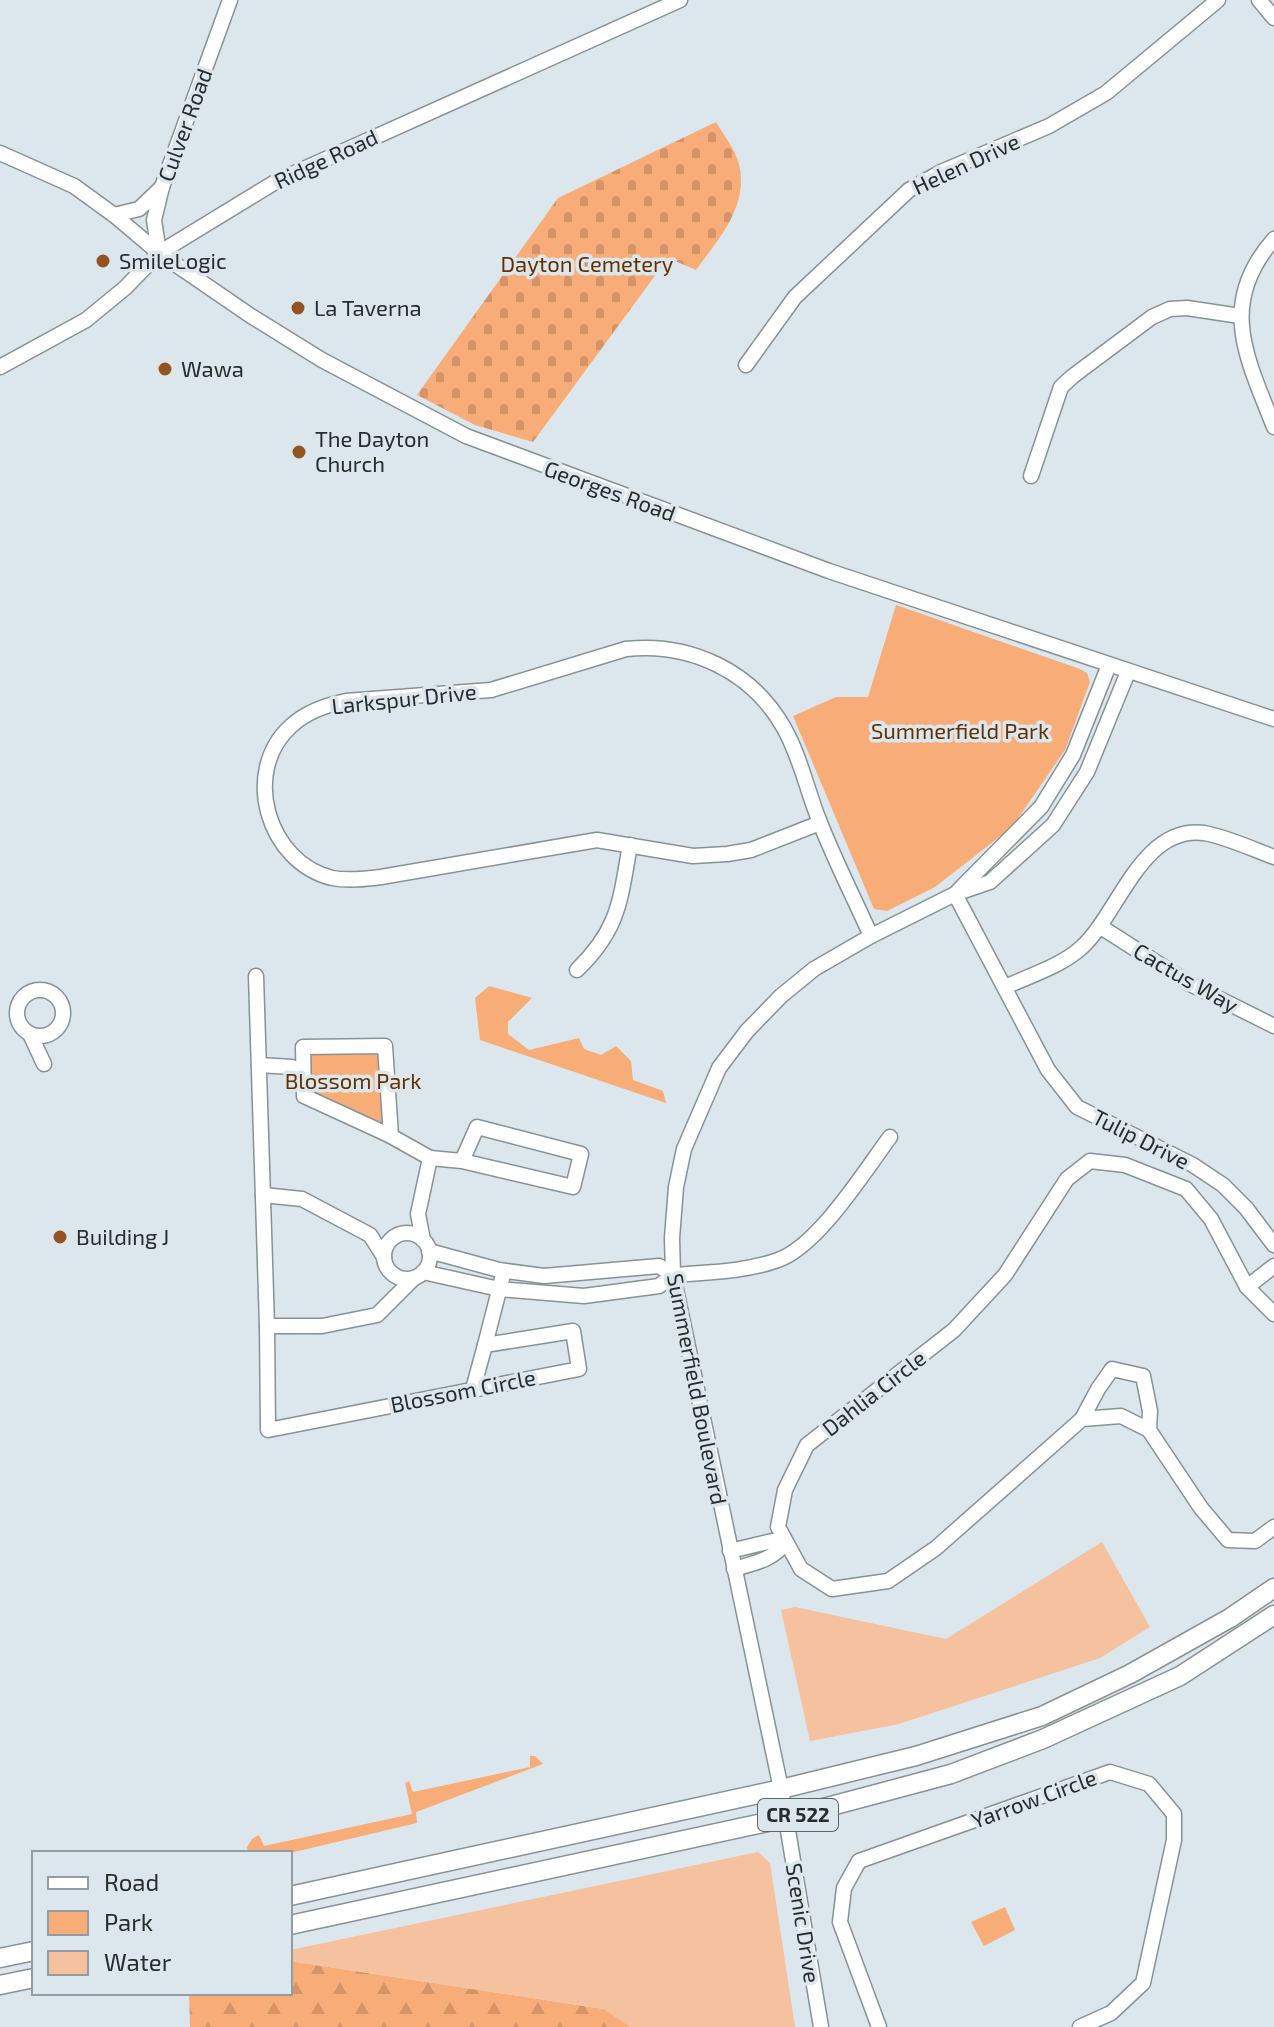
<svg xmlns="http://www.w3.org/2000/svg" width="1274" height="2027" font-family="'Exo 2',sans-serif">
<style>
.green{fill:#f8ac78}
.forest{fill:url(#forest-firs)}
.cemetery{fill:url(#cemetery-stones)}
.water{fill:#f5c19e}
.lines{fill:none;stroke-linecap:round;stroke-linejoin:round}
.minor-casing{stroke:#879296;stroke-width:17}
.major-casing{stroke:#879296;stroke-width:21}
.minor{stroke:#fff;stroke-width:14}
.major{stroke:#fff;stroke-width:18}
.poi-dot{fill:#945320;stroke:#dbe7ec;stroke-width:3}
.labels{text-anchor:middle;stroke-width:7;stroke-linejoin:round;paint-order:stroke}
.shield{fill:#dbe7ec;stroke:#5d6466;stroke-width:2}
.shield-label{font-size:20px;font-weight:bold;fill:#272c2d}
.street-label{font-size:22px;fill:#272c2d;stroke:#dbe7ec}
.poi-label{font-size:22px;fill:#272c2d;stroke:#dbe7ec;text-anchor:start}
.park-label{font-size:22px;fill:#653000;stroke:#dbe7ec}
</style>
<defs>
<pattern id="forest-firs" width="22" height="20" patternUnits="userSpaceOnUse" patternTransform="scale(2)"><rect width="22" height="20" fill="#f8ac78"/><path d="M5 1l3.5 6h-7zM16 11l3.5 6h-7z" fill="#d59468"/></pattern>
<pattern id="cemetery-stones" width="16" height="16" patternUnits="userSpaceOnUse" patternTransform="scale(2)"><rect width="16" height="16" fill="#f8ac78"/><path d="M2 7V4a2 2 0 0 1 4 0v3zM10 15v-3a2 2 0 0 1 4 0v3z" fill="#d59468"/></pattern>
</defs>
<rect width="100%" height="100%" fill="#dbe7ec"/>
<g class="green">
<path d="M 896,605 L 1080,669 L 1087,673 L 1090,682 L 1065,750 L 1012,827 L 935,887 L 887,911 L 874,909 L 793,716 L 836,697 L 868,697 Z"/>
<path d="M 489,986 L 532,998 L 508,1022 L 508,1034 L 529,1050 L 579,1038 L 584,1049 L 601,1055 L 616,1046 L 631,1061 L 633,1080 L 663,1091 L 666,1103 L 480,1040 L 475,998 Z"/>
<path d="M 311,1054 L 381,1054 L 383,1123 L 309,1094 Z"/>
<path d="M 530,1756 L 535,1756 L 543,1764 L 416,1812 L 417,1823 L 290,1853 L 248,1853 L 247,1847 L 252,1839 L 259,1835 L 264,1846 L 412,1814 L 405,1783 L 409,1781 L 413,1792 L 530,1767 Z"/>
<path d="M 1005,1907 L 1015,1930 L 984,1946 L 971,1922 Z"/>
</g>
<path class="forest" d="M 290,1961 L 604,2009 L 631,2027 L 190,2027 L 189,1993 L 290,1993 Z"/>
<path class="cemetery" d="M 716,122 C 723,134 734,148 738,161 C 751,204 719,238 696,270 L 668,258 L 533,442 L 475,425 L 417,395 L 558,198 Z"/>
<g class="water">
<path d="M 1102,1542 L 1150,1627 L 1100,1658 L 899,1724 L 810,1741 L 781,1610 L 795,1607 L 946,1639 Z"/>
<path d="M 758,1852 L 770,1863 L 795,2027 L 631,2027 L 604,2009 L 290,1961 L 290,1950 Z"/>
</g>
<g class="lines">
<defs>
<g id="minor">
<path d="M 1259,0 L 1274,18"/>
<path d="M 0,153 L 74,186 L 114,215 L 159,253 L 251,316 L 322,360 L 466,436 L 829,571 L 1274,719"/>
<path d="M 114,215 L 139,209 L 162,187"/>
<path d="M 1274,239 C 1217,304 1247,358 1274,427"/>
<path d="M 159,253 L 154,220 L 162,187 L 230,0"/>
<path d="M 746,365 L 795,297 L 909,190 L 941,172 L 1049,126 L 1106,93 L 1218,0"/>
<path d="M 0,367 L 86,320 L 125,288 L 159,253 L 277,181 L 680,0"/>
<path d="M 1031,476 L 1061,387 L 1073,376 L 1152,317 L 1170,309 L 1187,308 L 1240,316"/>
<path d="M 820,823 L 751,850 L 727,854 L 693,856 L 597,840 L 381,877 C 365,879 348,881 332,878 C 267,862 241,771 291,726 C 306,712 326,705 346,701 L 491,690 L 626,649 C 690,642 752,671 784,728 C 800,756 807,790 819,820 C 834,859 854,898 871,936"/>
<path d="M 958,891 L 1041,807 L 1073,755 L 1109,665"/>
<path d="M 955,894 L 1048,1070 L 1077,1107 L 1193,1165 L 1223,1185 L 1246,1208 L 1274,1245"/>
<path d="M 1101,927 L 1190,984 L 1274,1026"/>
<path d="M 577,970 C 620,928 620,900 630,845"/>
<path d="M 256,976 L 267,1326"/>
<path d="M 1005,987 C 1029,976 1061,966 1081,948 C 1119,914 1141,825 1204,833 C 1227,837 1252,849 1274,857"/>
<circle cx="40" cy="1013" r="23"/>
<path d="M 30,1034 L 44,1064"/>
<path d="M 385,1046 L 391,1136 L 304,1096 L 303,1047 Z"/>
<path d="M 259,1065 L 292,1067 L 302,1079"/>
<path d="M 389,1135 L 430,1158 L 418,1214 L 423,1240"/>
<path d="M 430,1158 L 462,1161 L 573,1187 L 581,1154 L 477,1127 L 462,1161"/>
<path d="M 263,1195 L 302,1199 L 370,1235 L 384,1257"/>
<circle cx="407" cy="1256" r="23"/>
<path d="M 429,1251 L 499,1270 L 544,1276 L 659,1266 L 673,1275"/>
<path d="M 423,1272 L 499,1289 L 584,1296 L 659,1286 L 673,1275"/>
<path d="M 673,1275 C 708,1272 745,1272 778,1260 C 818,1246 864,1172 890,1137"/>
<path d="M 414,1278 L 377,1315 L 322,1326 L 267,1326 L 268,1430 L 579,1369 L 573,1331 L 485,1345 L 504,1271"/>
<path d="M 1247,1287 L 1274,1266"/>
<path d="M 1274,1314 L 1247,1287 L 1211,1219 L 1186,1189 L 1125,1165 L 1090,1161 L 1067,1179 L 1005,1275 L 954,1330 L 807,1445 L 785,1490 L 778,1527 L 801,1569 L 832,1589 L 888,1581 L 936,1548 L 1082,1419 L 1121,1416 L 1149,1430 L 1201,1508 L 1228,1540 L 1255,1541 L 1274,1527"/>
<path d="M 473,1389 L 485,1345"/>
<path d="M 1082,1419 L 1098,1389 L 1112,1369 L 1143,1376 L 1150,1411 L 1149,1430"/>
<path d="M 730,1551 L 772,1541 L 786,1542 C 773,1560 755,1563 734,1569"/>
<path d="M 821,2027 L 781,1789 L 673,1275 L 672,1238 L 676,1187 L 684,1149 L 719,1068 L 747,1031 L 781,996 L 814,969 L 871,936 L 955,894 L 990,882 L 1053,825 L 1087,772 L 1128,672"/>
<path d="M 879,2027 L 840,1922 L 844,1888 L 859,1861 L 1110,1772 L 1149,1784 L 1174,1814 L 1174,1840 L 1143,1983 L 1111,2013 L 1080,2027"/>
</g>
<g id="major">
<path d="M 290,1896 L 781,1789 L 916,1756 L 1042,1716 L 1130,1674 L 1230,1618 L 1274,1588"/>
<path d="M 290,1925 L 786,1818 L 951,1774 L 1043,1739 L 1180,1676 L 1274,1615"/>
<path d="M 0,1958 L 34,1951"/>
<path d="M 0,1985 L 34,1978"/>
</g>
</defs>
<use href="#minor" class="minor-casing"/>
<use href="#major" class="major-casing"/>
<use href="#minor" class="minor"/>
<use href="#major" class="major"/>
</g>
<g class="poi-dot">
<circle cx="103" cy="261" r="8"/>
<circle cx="298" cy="308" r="8"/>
<circle cx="165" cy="369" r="8"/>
<circle cx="299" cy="452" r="8"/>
<circle cx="60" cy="1237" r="8"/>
</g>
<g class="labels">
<rect class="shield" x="758" y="1799" width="80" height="32" rx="6"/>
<g class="shield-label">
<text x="798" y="1822">CR 522</text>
</g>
<g class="street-label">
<text transform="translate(185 125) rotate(-70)" y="8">Culver Road</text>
<text transform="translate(326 159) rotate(-25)" y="8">Ridge Road</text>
<text transform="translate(966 164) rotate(-25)" y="8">Helen Drive</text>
<text transform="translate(610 491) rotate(20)" y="8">Georges Road</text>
<text transform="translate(404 699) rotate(-6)" y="8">Larkspur Drive</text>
<text transform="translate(1186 978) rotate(30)" y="8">Cactus Way</text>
<text transform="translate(1141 1139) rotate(27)" y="8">Tulip Drive</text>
<text transform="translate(697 1389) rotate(79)" y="8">Summerfield Boulevard</text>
<text transform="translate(463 1391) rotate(-11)" y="8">Blossom Circle</text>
<text transform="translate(874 1393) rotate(-38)" y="8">Dahlia Circle</text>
<text transform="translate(1034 1799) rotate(-20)" y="8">Yarrow Circle</text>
<text transform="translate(803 1923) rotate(81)" y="8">Scenic Drive</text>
</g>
<g class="poi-label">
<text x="119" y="269">SmileLogic</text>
<text x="314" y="316">La Taverna</text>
<text x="181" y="377">Wawa</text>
<text x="315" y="447">The Dayton<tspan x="315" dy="25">Church</tspan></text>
<text x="76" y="1245">Building J</text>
</g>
<g class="park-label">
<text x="587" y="272">Dayton Cemetery</text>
<text x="960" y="739">Summerfield Park</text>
<text x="353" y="1089">Blossom Park</text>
</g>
</g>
<rect x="32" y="1851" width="260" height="144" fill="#dbe7ec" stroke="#939ca0" stroke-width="2"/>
<rect x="48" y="1877" width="40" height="12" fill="#ffffff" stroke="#939ca0" stroke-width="2"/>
<text x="104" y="1891" font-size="24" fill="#272c2d">Road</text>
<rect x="48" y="1911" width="40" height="24" fill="#f8ac78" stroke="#939ca0" stroke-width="2"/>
<text x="104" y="1931" font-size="24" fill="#272c2d">Park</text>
<rect x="48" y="1951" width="40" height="24" fill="#f5c19e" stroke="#939ca0" stroke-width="2"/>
<text x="104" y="1971" font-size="24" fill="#272c2d">Water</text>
</svg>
